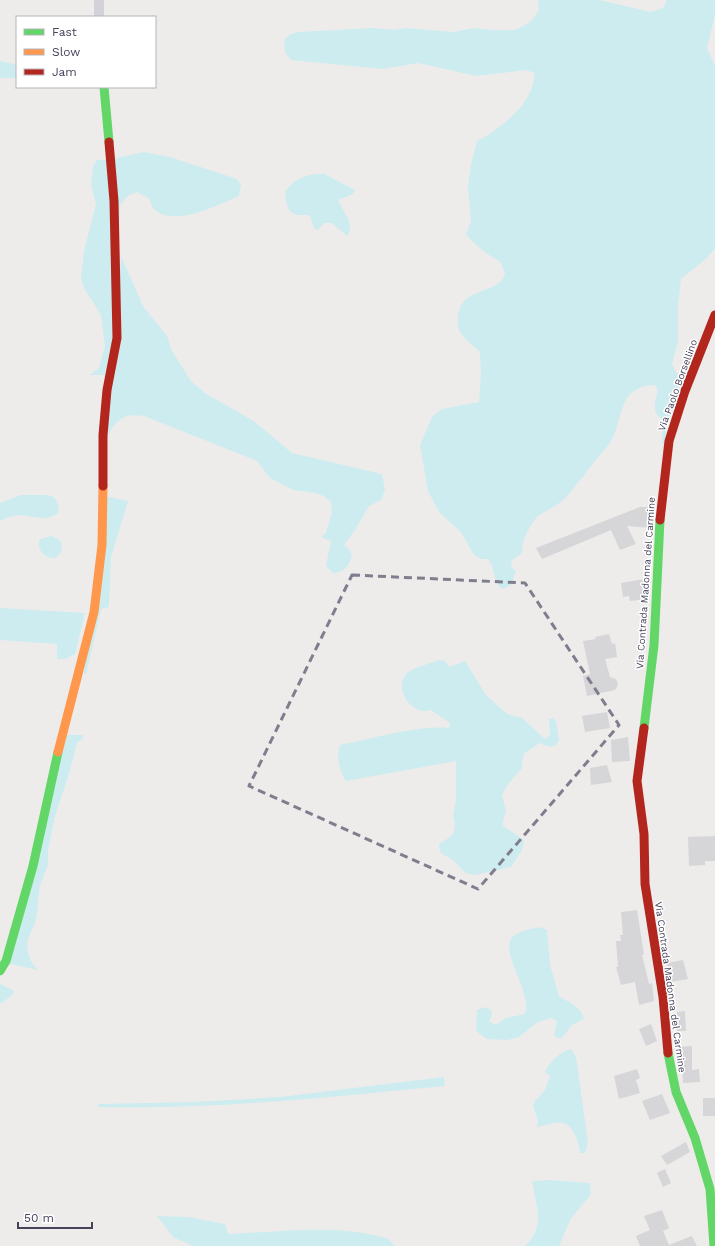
<svg xmlns="http://www.w3.org/2000/svg" width="715" height="1246" font-family="'Work Sans',sans-serif">
<style>
.green{fill:#cdecef}
.building{fill:#d6d5d8}
.lines{fill:none;stroke-linecap:round;stroke-linejoin:round}
.street{stroke:#d4d2d9;stroke-width:10}
.fast{stroke:#63d668;stroke-width:9}
.slow{stroke:#ff974d;stroke-width:9}
.jam{stroke:#b3261e;stroke-width:9}
.marked{fill:none;stroke:#807e8d;stroke-width:3;stroke-dasharray:8 5;stroke-linejoin:round}
.labels{text-anchor:middle;stroke-width:3;stroke-linejoin:round;paint-order:stroke}
.street-label{font-size:10px;fill:#46425a;stroke:#fff}
</style>
<rect width="100%" height="100%" fill="#edeceb"/>
<g class="green">
<path d="M 538,0 L 599,0 L 651,12 L 663,8 L 667,0 L 715,0 L 715,15 L 707,48 L 715,66 L 715,248 L 707,258 L 681,279 L 678,305 L 678,341 L 672,364 L 680,380 L 679,394 L 675,406 L 670,415 L 663,448 L 661,418 C 651,411 655,401 658,391 L 655,385 C 615,386 625,422 609,444 C 600,456 590,466 582,478 C 575,485 570,495 562,501 C 553,509 539,512 533,522 C 530,527 526,534 524,539 C 519,552 529,550 512,560 L 511,567 L 516,571 L 511,585 L 502,589 C 492,581 496,568 488,559 L 481,559 L 474,555 L 461,532 L 439,512 L 428,491 L 420,445 L 432,417 L 442,409 L 479,402 L 481,374 L 480,352 C 473,345 465,340 460,332 C 458,327 457,322 458,317 C 460,286 497,296 505,274 L 500,261 C 491,258 471,242 466,234 L 471,221 L 468,186 L 471,165 L 477,141 C 496,132 522,111 530,92 C 533,86 534,79 535,73 L 526,70 L 476,76 L 418,63 L 383,69 L 291,60 C 285,53 283,49 285,39 L 291,34 L 299,32 L 373,28 L 395,30 L 405,28 L 454,32 L 473,28 L 492,30 L 515,30 L 529,23 L 536,15 L 539,9 Z"/>
<path d="M 0,61 L 17,65 L 17,78 L 0,78 Z"/>
<path d="M 144,152 L 170,157 L 237,179 L 241,185 L 239,196 C 218,205 174,228 154,209 C 151,206 151,201 148,198 C 146,196 140,194 137,192 L 128,196 L 120,205 L 114,333 L 105,375 L 89,375 L 99,368 L 105,346 L 101,315 L 84,288 L 81,278 L 84,251 L 96,204 L 91,185 L 93,166 L 97,160 L 107,160 Z"/>
<path d="M 316,174 L 324,174 L 355,190 L 353,194 L 338,200 L 349,221 L 350,231 L 347,236 L 332,223 L 324,223 L 318,230 L 314,228 L 310,216 C 305,214 301,216 297,215 C 286,212 286,200 285,192 C 293,180 303,176 316,174 Z"/>
<path d="M 121,256 L 143,306 L 167,336 L 172,351 L 191,381 L 205,393 L 255,422 L 292,453 L 382,474 L 385,490 L 381,500 L 369,506 L 355,530 L 344,545 L 350,550 L 352,555 C 349,566 344,573 333,573 L 326,566 L 331,541 L 321,537 L 326,533 L 332,512 L 331,502 L 324,496 L 316,493 L 293,490 L 270,478 L 257,461 L 144,416 C 124,413 117,419 107,436 Z"/>
<path d="M 21,495 L 46,495 L 54,497 L 59,507 L 58,513 C 45,523 32,515 18,515 C 11,516 6,518 0,521 L 0,503 Z"/>
<path d="M 105,496 L 128,501 L 111,557 L 109,604 L 108,608 L 103,608 L 101,610 L 86,675 L 84,674 Z"/>
<path d="M 51,536 L 60,540 C 63,548 63,553 55,558 C 44,558 36,550 40,539 Z"/>
<path d="M 0,608 L 85,613 L 75,654 L 65,659 L 57,659 L 57,644 L 0,640 Z"/>
<path d="M 439,660 L 445,661 L 449,667 L 465,661 L 486,695 L 507,714 L 522,718 L 545,739 L 550,736 L 549,719 L 554,718 L 556,721 L 559,740 L 556,745 L 550,747 L 539,743 C 526,755 523,747 522,768 L 508,784 L 502,795 L 506,811 L 503,821 L 503,826 L 524,840 L 522,850 L 511,867 L 475,875 C 461,873 463,869 454,861 C 449,857 444,856 440,852 L 439,844 L 450,837 L 454,832 L 455,824 L 453,816 L 456,800 L 456,761 L 346,781 C 339,771 336,756 340,745 C 372,739 417,725 449,728 L 450,723 L 431,710 C 412,717 392,688 407,673 C 412,668 432,663 439,660 Z"/>
<path d="M 64,735 L 83,735 L 83,738 L 77,743 L 68,777 L 55,816 L 48,850 L 48,865 L 40,885 L 36,920 L 28,939 L 27,947 L 29,956 L 32,963 L 38,970 L 6,963 Z"/>
<path d="M 539,927 L 547,930 L 550,965 L 559,996 C 569,1003 581,1006 584,1019 L 572,1025 L 562,1038 L 556,1038 L 554,1034 L 557,1021 L 551,1018 L 538,1022 L 519,1037 L 508,1040 L 487,1039 L 476,1031 L 477,1010 L 485,1007 L 491,1010 L 492,1016 L 489,1021 L 496,1025 L 505,1018 L 525,1014 C 534,994 495,947 515,935 C 522,930 531,929 539,927 Z"/>
<path d="M 0,984 L 13,990 L 14,994 L 0,1004 Z"/>
<path d="M 571,1049 L 576,1057 L 588,1142 L 585,1153 L 580,1153 C 580,1144 573,1125 563,1123 C 556,1121 544,1126 537,1127 L 538,1120 L 533,1106 L 535,1101 L 545,1090 L 550,1076 L 545,1072 C 549,1062 561,1051 571,1049 Z"/>
<path d="M 444,1077 L 445,1086 C 329,1097 214,1110 98,1107 L 98,1104 L 195,1102 L 280,1097 Z"/>
<path d="M 549,1180 L 590,1183 L 591,1194 L 570,1220 L 559,1246 L 525,1246 C 546,1227 536,1206 532,1181 Z"/>
<path d="M 157,1216 L 188,1217 L 225,1224 L 228,1234 C 281,1232 338,1223 389,1239 L 394,1246 L 193,1246 L 173,1237 Z"/>
</g>
<g class="building">
<path d="M 640,507 L 652,507 L 651,528 L 627,526 L 636,544 L 620,550 L 611,530 L 542,559 L 536,548 Z"/>
<path d="M 644,579 L 647,599 L 630,601 L 629,596 L 623,597 L 621,583 Z"/>
<path d="M 609,634 L 612,644 L 615,643 L 617,657 L 605,659 L 610,677 L 616,679 L 618,685 L 615,690 L 587,696 L 583,676 L 590,674 L 583,641 L 596,639 L 595,637 Z"/>
<path d="M 607,712 L 610,728 L 585,732 L 582,716 Z"/>
<path d="M 628,737 L 630,761 L 612,762 L 611,740 Z"/>
<path d="M 607,765 L 612,782 L 591,785 L 590,768 Z"/>
<path d="M 715,836 L 715,861 L 705,861 L 705,865 L 689,866 L 688,837 Z"/>
<path d="M 637,910 L 644,955 L 642,955 L 649,984 L 652,983 L 654,1001 L 639,1005 L 635,982 L 621,985 L 616,967 L 618,967 L 616,941 L 621,941 L 620,935 L 623,935 L 621,912 Z"/>
<path d="M 683,960 L 688,979 L 670,982 L 667,963 Z"/>
<path d="M 685,1011 L 686,1031 L 677,1031 L 677,1012 Z"/>
<path d="M 651,1024 L 657,1041 L 646,1046 L 639,1029 Z"/>
<path d="M 692,1046 L 692,1070 L 699,1069 L 700,1082 L 683,1083 L 682,1057 L 677,1057 L 677,1047 Z"/>
<path d="M 637,1069 L 640,1078 L 636,1080 L 640,1093 L 619,1099 L 614,1076 Z"/>
<path d="M 662,1094 L 670,1113 L 650,1120 L 642,1101 Z"/>
<rect x="703" y="1098" width="12" height="18"/>
<path d="M 686,1142 L 690,1152 L 667,1165 L 661,1156 Z"/>
<path d="M 665,1169 L 671,1183 L 663,1187 L 657,1173 Z"/>
<path d="M 662,1210 L 669,1228 L 663,1231 L 669,1245 L 692,1236 L 697,1246 L 640,1246 L 636,1236 L 650,1230 L 644,1216 Z"/>
</g>
<g class="lines">
<path class="street" d="M 99,17 L 99,0"/>
<g class="fast">
<path d="M 104,87 L 109,142"/>
<path d="M 644,728 L 654,645 L 660,520"/>
<path d="M 0,971 L 6,961 L 33,866 L 58,752"/>
<path d="M 668,1053 L 676,1092 L 695,1138 L 710,1189 L 714,1246"/>
</g>
<path class="slow" d="M 58,752 L 94,612 L 102,545 L 103,486"/>
<g class="jam">
<path d="M 103,486 L 103,435 L 107,390 L 117,338 L 114,201 L 109,142"/>
<path d="M 660,520 L 669,441 L 685,391 L 715,315"/>
<path d="M 644,728 L 637,781 L 644,834 L 645,884 L 663,997 L 668,1053"/>
</g>
</g>
<path class="marked" d="M 352,575 L 525,583 L 619,725 L 478,889 L 249,786 Z"/>
<g class="labels">
<g class="street-label">
<text transform="translate(677 385) rotate(-70)" y="4">Via Paolo Borsellino</text>
<text transform="translate(645 583) rotate(-86)" y="4">Via Contrada Madonna del Carmine</text>
<text transform="translate(671 987) rotate(82)" y="4">Via Contrada Madonna del Carmine</text>
</g>
</g>
<rect x="16" y="16" width="140" height="72" fill="#ffffff" stroke="#b5b3bd"/>
<rect x="24" y="29" width="20" height="6" fill="#63d668" stroke="#b5b3bd"/>
<text x="52" y="36" font-size="12" fill="#46425a">Fast</text>
<rect x="24" y="49" width="20" height="6" fill="#ff974d" stroke="#b5b3bd"/>
<text x="52" y="56" font-size="12" fill="#46425a">Slow</text>
<rect x="24" y="69" width="20" height="6" fill="#b3261e" stroke="#b5b3bd"/>
<text x="52" y="76" font-size="12" fill="#46425a">Jam</text>
<path d="M18 1222v6h74v-6" fill="none" stroke="#46425a" stroke-width="2"/>
<text x="24" y="1222" font-size="12" fill="#46425a" stroke="#ffffff" stroke-width="3" paint-order="stroke">50 m</text>
</svg>
